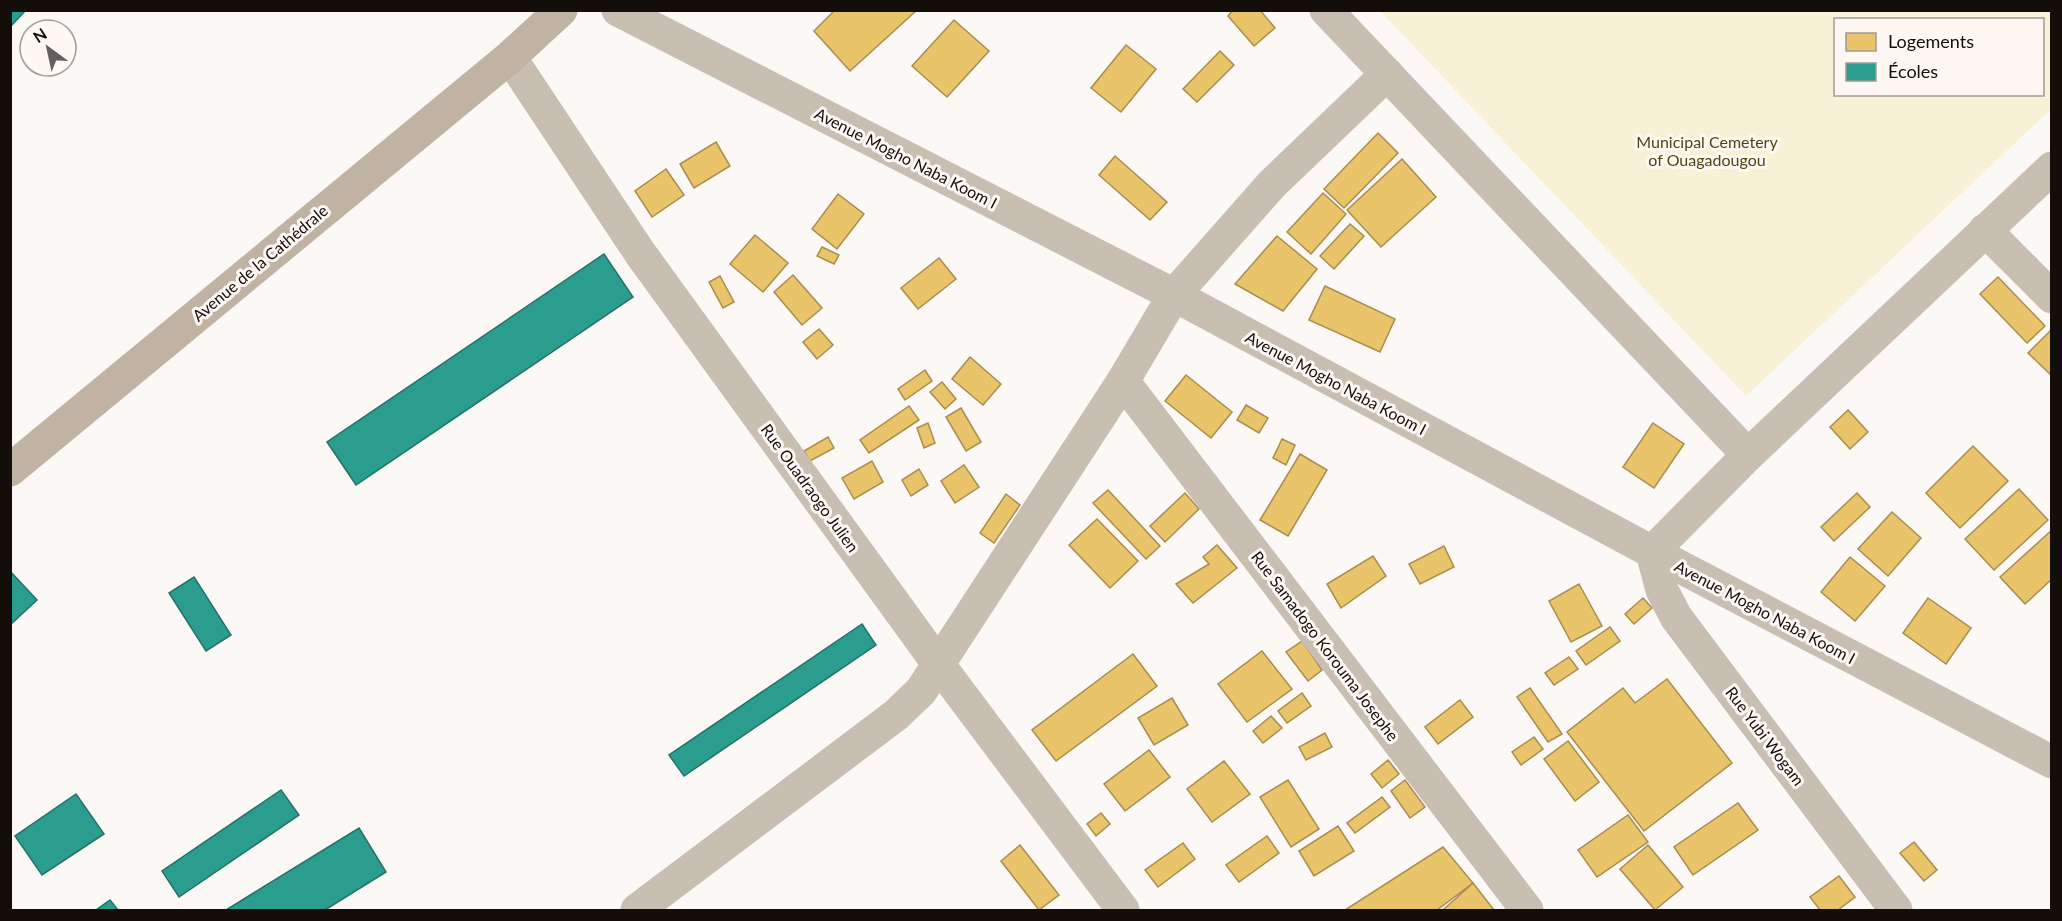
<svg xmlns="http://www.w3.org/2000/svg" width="2062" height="921" font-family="Lato,sans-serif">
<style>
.green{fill:#f9f1d5;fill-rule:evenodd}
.homes{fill:#e9c46a;stroke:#a98d4e;stroke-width:1.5}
.schools{fill:#2a9d8f;stroke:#237267;stroke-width:1.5}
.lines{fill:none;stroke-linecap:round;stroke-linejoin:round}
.minor{stroke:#c8beb1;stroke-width:33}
.major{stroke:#c0b3a3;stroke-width:33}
.labels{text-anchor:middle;stroke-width:6;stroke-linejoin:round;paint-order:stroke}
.park-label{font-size:16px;fill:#4f4513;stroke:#fff7f3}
.street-label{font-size:16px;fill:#140e0b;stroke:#fff7f3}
</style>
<rect width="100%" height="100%" fill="#fcf8f6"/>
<path class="green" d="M 1380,11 L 2051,11 L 2051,109 L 1746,396 ZM 1836,20 L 2042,20 L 2042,94 L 1836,94 Z"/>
<g class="homes">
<path d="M 835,10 L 917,10 L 850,71 L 814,31 Z"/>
<path d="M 1233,10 L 1260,10 L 1275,28 L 1254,46 L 1228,16 Z"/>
<path d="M 954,20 L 989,51 L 947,97 L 912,66 Z"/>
<path d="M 1126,45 L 1156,69 L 1121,112 L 1091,88 Z"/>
<path d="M 1220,51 L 1234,65 L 1197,102 L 1183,89 Z"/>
<path d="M 1378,133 L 1398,153 L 1344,208 L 1324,189 Z"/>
<path d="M 716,142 L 730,166 L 694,188 L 680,164 Z"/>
<path d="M 1115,156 L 1167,202 L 1150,220 L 1099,175 Z"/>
<path d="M 1402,159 L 1436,197 L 1381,247 L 1347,210 Z"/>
<path d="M 666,169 L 684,195 L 652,217 L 635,191 Z"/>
<path d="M 1323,193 L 1346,214 L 1311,254 L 1287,232 Z"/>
<path d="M 838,194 L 864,214 L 837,249 L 812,229 Z"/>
<path d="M 1350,224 L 1364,236 L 1334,269 L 1320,256 Z"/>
<path d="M 755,235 L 788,263 L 763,292 L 730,264 Z"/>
<path d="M 1277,236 L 1317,269 L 1283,311 L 1235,284 Z"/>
<path d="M 822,247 L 839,255 L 834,264 L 817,256 Z"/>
<path d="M 939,258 L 956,279 L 918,309 L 901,288 Z"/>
<path d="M 793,275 L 822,308 L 802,325 L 774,292 Z"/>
<path d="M 720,276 L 734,302 L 723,308 L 709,282 Z"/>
<path d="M 1998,277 L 2045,326 L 2027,343 L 1980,294 Z"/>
<path d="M 1325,286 L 1395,319 L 1380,352 L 1309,320 Z"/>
<path d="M 819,329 L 833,345 L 817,359 L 803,342 Z"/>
<path d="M 2050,331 L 2052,333 L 2052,376 L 2028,353 Z"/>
<path d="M 970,357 L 1001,384 L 983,405 L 952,379 Z"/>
<path d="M 925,370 L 932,381 L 905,400 L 898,389 Z"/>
<path d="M 1186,375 L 1232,412 L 1211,438 L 1165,401 Z"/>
<path d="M 942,382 L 956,399 L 945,409 L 930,392 Z"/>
<path d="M 1246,405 L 1268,418 L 1259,433 L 1237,420 Z"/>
<path d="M 909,406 L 919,420 L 869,453 L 860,440 Z"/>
<path d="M 961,408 L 981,442 L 966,451 L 946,417 Z"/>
<path d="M 1848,410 L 1868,432 L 1850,449 L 1830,427 Z"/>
<path d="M 928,423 L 935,443 L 924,448 L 917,428 Z"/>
<path d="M 1653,423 L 1684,444 L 1654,488 L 1623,467 Z"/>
<path d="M 828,437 L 834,448 L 810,461 L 804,451 Z"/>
<path d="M 1282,439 L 1295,445 L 1286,465 L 1273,458 Z"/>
<path d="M 1973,446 L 2008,481 L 1960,528 L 1926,493 Z"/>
<path d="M 1300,454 L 1327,470 L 1288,536 L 1260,520 Z"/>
<path d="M 872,461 L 883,482 L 854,499 L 842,478 Z"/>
<path d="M 964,465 L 979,487 L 955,503 L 941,481 Z"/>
<path d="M 919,469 L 928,485 L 911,496 L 902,480 Z"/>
<path d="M 2019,489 L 2048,520 L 1994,570 L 1965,539 Z"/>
<path d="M 1108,490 L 1160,546 L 1146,559 L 1093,503 Z"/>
<path d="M 1185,493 L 1199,509 L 1165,542 L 1150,526 Z"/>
<path d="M 1857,493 L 1870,507 L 1834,541 L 1821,527 Z"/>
<path d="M 1006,494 L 1020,505 L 994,543 L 980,533 Z"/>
<path d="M 1892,512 L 1921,538 L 1888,576 L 1858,549 Z"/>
<path d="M 1097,519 L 1138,561 L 1110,588 L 1069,545 Z"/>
<path d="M 2052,530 L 2052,579 L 2025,604 L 2000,577 Z"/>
<path d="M 1217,545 L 1237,568 L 1193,603 L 1176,584 L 1209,564 L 1203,557 Z"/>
<path d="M 1444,546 L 1454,567 L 1420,584 L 1409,564 Z"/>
<path d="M 1373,556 L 1386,576 L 1341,608 L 1327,584 Z"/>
<path d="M 1850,557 L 1885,586 L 1855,621 L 1821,592 Z"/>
<path d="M 1579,584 L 1602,626 L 1571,642 L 1549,601 Z"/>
<path d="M 1643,598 L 1652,608 L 1634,624 L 1625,614 Z"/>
<path d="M 1928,598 L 1971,628 L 1946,664 L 1903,633 Z"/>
<path d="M 1610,627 L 1620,641 L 1586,665 L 1576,651 Z"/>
<path d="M 1302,641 L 1322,670 L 1308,681 L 1286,652 Z"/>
<path d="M 1262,651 L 1292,689 L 1247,722 L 1218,684 Z"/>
<path d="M 1133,654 L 1157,686 L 1056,761 L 1032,730 Z"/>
<path d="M 1569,657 L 1578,669 L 1554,685 L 1545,673 Z"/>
<path d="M 1667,679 L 1732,763 L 1644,831 L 1567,732 L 1623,688 L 1635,703 Z"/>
<path d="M 1530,688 L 1562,734 L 1548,742 L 1517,697 Z"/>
<path d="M 1302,693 L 1311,706 L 1287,723 L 1278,711 Z"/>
<path d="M 1172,698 L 1188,725 L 1154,745 L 1138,718 Z"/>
<path d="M 1460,700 L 1473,717 L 1438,744 L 1425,727 Z"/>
<path d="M 1271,716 L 1282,728 L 1263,743 L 1253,731 Z"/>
<path d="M 1325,733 L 1332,747 L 1306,760 L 1299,747 Z"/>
<path d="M 1534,737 L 1543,749 L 1521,765 L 1512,752 Z"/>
<path d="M 1568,741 L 1599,782 L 1575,801 L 1544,759 Z"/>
<path d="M 1149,750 L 1170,777 L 1125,811 L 1104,784 Z"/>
<path d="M 1388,760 L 1399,774 L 1382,788 L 1371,774 Z"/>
<path d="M 1224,761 L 1250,794 L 1212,822 L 1187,789 Z"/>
<path d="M 1288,780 L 1319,829 L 1291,847 L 1260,797 Z"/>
<path d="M 1405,780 L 1425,807 L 1410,818 L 1391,791 Z"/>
<path d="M 1382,797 L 1390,807 L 1355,833 L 1347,823 Z"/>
<path d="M 1738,803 L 1758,830 L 1693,875 L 1674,847 Z"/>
<path d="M 1101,813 L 1110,824 L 1096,836 L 1087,824 Z"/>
<path d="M 1628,815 L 1648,842 L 1597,877 L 1578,850 Z"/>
<path d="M 1338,826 L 1354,851 L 1314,876 L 1299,851 Z"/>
<path d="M 1267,836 L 1279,853 L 1239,882 L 1226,865 Z"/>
<path d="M 1914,842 L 1937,870 L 1924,881 L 1900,853 Z"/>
<path d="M 1183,843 L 1195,859 L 1158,887 L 1145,870 Z"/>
<path d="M 1020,845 L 1059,895 L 1039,910 L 1001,861 Z"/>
<path d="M 1648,845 L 1683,887 L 1655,910 L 1620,869 Z"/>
<path d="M 1443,847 L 1473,883 L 1437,910 L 1345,910 Z"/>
<path d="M 1839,876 L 1855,897 L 1838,910 L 1820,910 L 1810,897 Z"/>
<path d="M 1473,883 L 1494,910 L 1445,910 L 1444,909 Z"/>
</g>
<g class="schools">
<path d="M 10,10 L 26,10 L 10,27 Z"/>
<path d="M 604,254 L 633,297 L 356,485 L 327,442 Z"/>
<path d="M 10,571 L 37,600 L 10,625 Z"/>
<path d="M 194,577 L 231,635 L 206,651 L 169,593 Z"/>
<path d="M 862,624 L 876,645 L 684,776 L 669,755 Z"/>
<path d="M 281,790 L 299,815 L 179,897 L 162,871 Z"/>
<path d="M 76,794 L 104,834 L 42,875 L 15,836 Z"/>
<path d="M 359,828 L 386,872 L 325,910 L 226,910 Z"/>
<path d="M 110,900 L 118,910 L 96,910 Z"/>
</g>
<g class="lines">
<g class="minor">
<path d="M 618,10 L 1174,295 L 1652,552 L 2052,762"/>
<path d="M 1326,10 L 1748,455"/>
<path d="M 510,57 L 640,253 L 939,665 L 1123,910"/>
<path d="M 1985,230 L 2052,297"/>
<path d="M 1123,381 L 1527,910"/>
<path d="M 637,910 L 896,715 L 921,691 L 1123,381 L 1174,295 L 1272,184 L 1387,74"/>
<path d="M 1896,910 L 1676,617 L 1662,590 L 1652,552 L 1748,455 L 2052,168"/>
</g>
<path class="major" d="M 10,470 L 510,57 L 561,10"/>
</g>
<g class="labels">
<g class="park-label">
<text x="1707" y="148">Municipal Cemetery<tspan x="1707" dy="18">of Ouagadougou</tspan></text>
</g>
<g class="street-label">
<text transform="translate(906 158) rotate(27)" y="6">Avenue Mogho Naba Koom I</text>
<text transform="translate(260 263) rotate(-40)" y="6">Avenue de la Cathédrale</text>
<text transform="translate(1336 383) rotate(28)" y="6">Avenue Mogho Naba Koom I</text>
<text transform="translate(810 488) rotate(54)" y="6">Rue Ouadraogo Julien</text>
<text transform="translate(1765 612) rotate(28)" y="6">Avenue Mogho Naba Koom I</text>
<text transform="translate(1325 646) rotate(53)" y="6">Rue Samadogo Korouma Josephe</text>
<text transform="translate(1765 736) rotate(53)" y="6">Rue Yubi Wogam</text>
</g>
</g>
<rect width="2062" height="921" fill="none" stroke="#140e0b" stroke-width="24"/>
<rect x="1834" y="18" width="210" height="78" fill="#fff7f3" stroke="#a19a96" stroke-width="1.5"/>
<rect x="1846" y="33" width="30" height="18" fill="#e9c46a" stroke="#a19a96" stroke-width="1.5"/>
<text x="1888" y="48" font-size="18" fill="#140e0b">Logements</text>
<rect x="1846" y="63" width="30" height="18" fill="#2a9d8f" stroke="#a19a96" stroke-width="1.5"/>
<text x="1888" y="78" font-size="18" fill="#140e0b">Écoles</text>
<g transform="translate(48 48) rotate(327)"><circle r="28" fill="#fff7f3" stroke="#a19a96" stroke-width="1.5"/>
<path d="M0-4.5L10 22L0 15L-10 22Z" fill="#65605d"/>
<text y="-9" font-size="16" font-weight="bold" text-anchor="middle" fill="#140e0b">N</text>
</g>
</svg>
